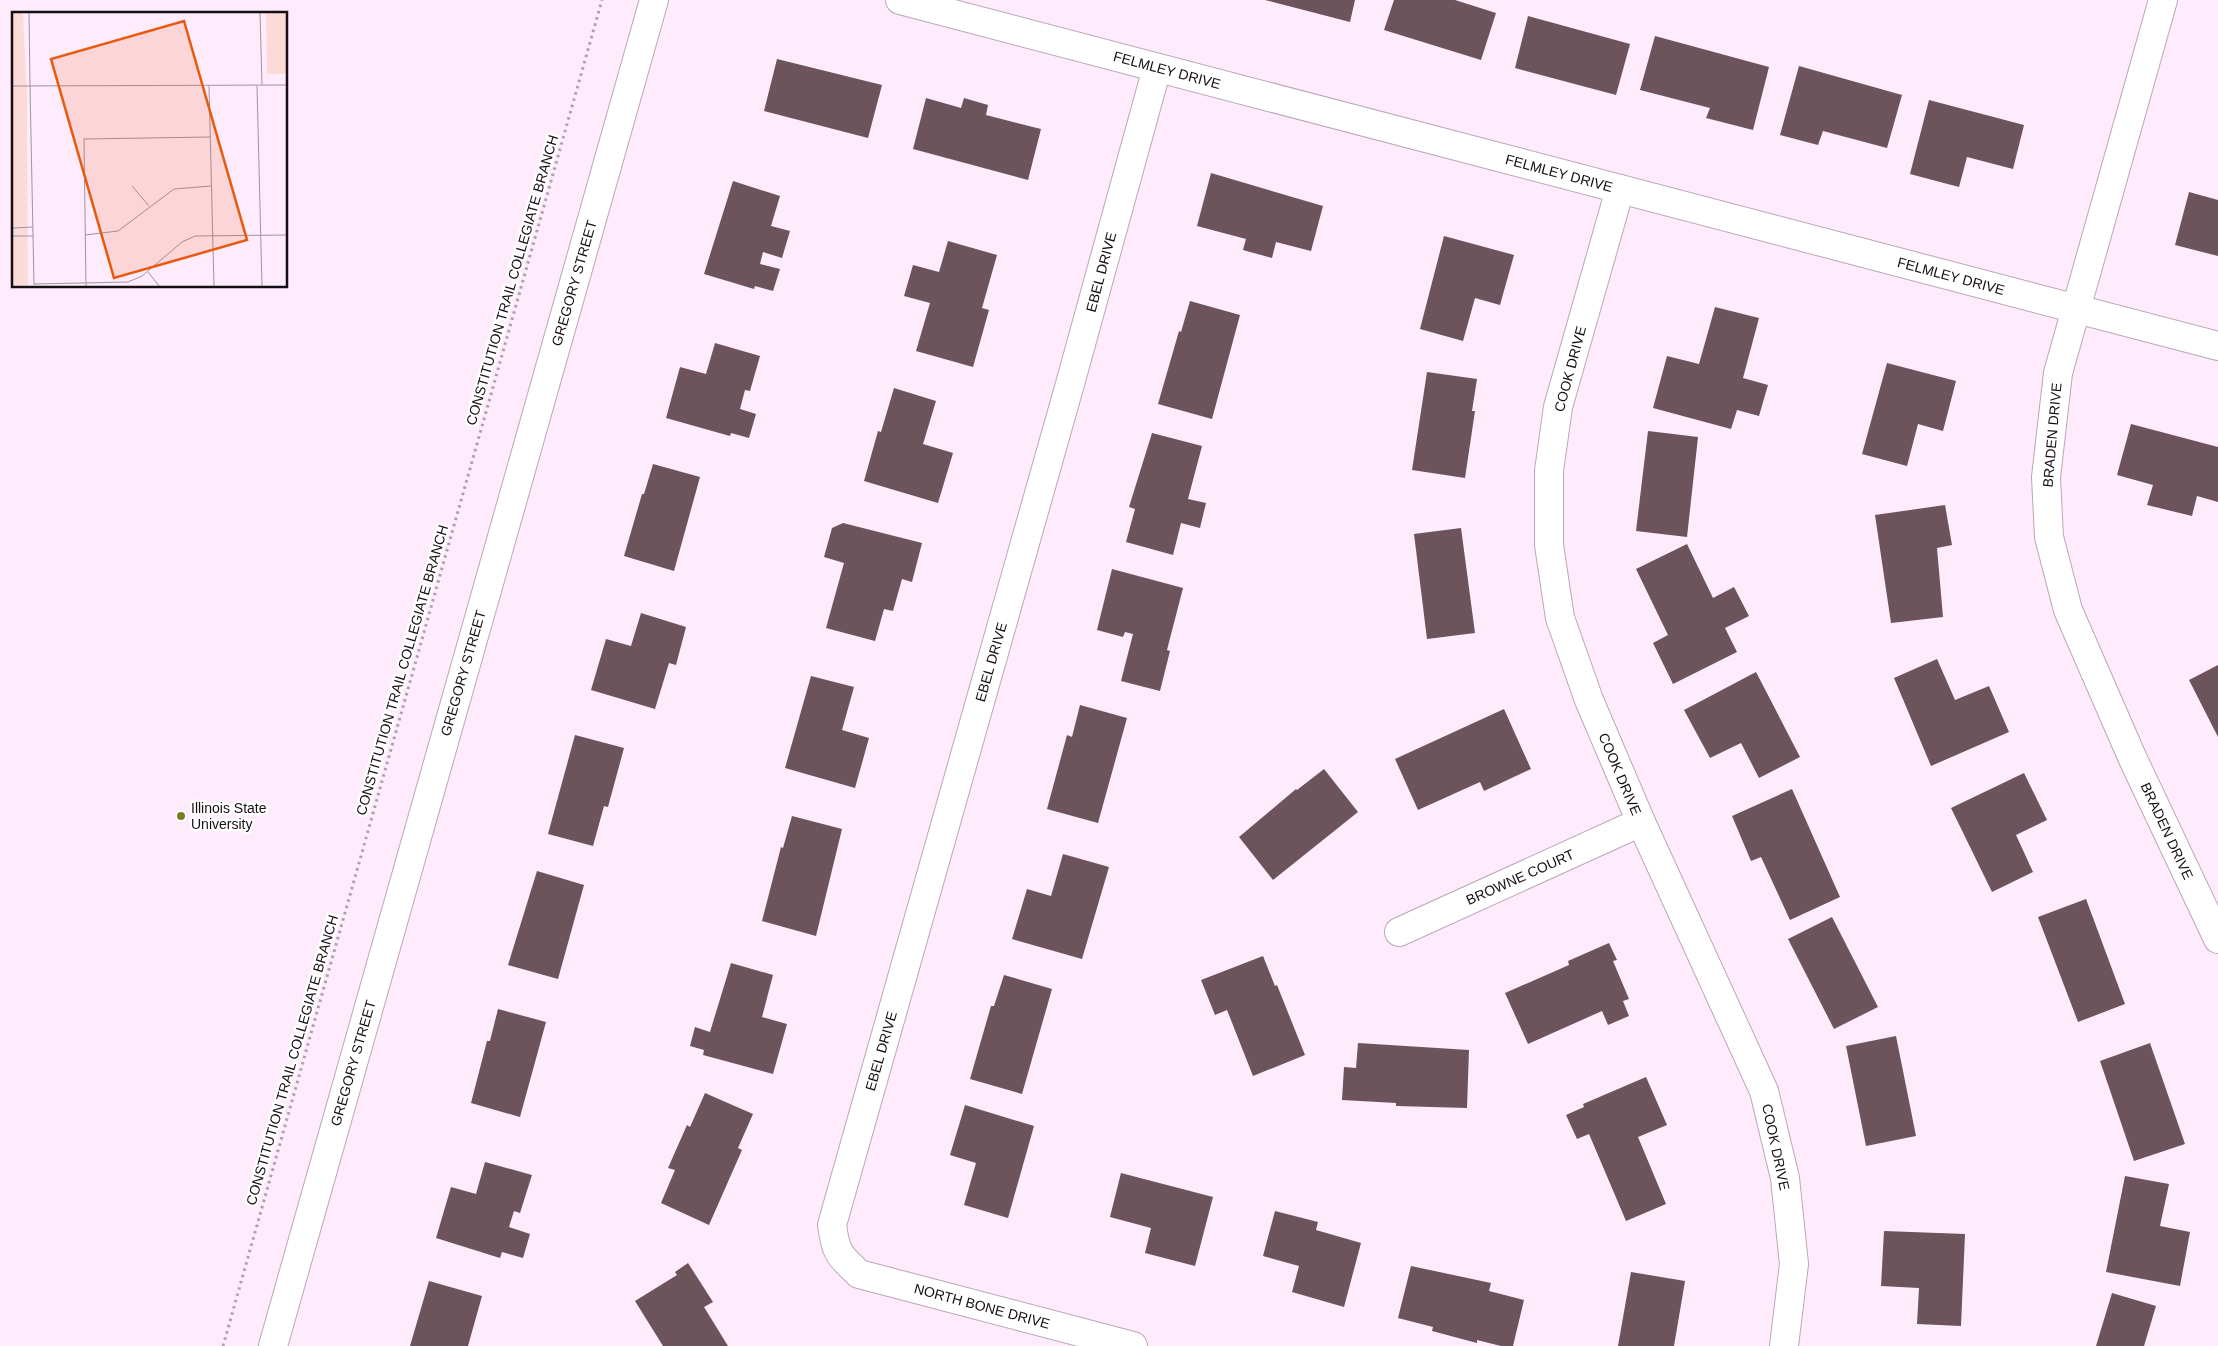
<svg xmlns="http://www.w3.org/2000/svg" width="2218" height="1346" font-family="Arial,sans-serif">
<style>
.building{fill:#6d535c}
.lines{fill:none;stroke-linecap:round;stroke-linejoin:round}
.minor-casing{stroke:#bca6b9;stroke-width:30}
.tertiary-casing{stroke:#bca6b9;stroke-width:30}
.path{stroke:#ae9fac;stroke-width:3;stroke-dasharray:2.5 4;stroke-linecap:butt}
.minor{stroke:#fff;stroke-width:28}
.tertiary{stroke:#fff;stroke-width:28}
.poi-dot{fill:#80791f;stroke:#fff;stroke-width:2}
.labels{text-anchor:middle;stroke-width:5;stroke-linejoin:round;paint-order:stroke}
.street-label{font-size:14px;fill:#160e15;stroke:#fff}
.poi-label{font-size:14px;fill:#160e15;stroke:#fff;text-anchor:start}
.inset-road{fill:none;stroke:#a193a0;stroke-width:1}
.view{fill:#e8590c;fill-opacity:0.15;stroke:#e8590c;stroke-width:2.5}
.inset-edge{fill:none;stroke:#160e15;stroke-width:2.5}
</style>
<rect width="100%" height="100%" fill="#feebfc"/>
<g class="building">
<path d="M 1265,0 L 1355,0 L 1350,22 Z"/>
<path d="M 1394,0 L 1455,0 L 1496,13 L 1481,60 L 1384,30 Z"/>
<path d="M 1528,16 L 1630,44 L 1616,95 L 1515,68 Z"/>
<path d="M 1655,36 L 1769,67 L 1753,130 L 1706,118 L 1710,108 L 1640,90 Z"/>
<path d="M 777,59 L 882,85 L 868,138 L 764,111 Z"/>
<path d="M 1799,66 L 1902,95 L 1887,148 L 1823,131 L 1818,145 L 1780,135 Z"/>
<path d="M 926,98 L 961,108 L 964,98 L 988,105 L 986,115 L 1041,129 L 1028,180 L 913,149 Z"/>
<path d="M 1929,100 L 2024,125 L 2013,169 L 1967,157 L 1959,187 L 1910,174 Z"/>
<path d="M 1211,173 L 1323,206 L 1311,251 L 1276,242 L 1272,258 L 1243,250 L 1246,239 L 1197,226 Z"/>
<path d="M 733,181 L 780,196 L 771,226 L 790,231 L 782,258 L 763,252 L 760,264 L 780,269 L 773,291 L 755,286 L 754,289 L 704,274 Z"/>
<path d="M 2189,192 L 2218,200 L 2218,256 L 2175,245 Z"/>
<path d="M 1444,236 L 1514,255 L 1500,305 L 1475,298 L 1463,341 L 1420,329 Z"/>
<path d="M 948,241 L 997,255 L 982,308 L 989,310 L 973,367 L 916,351 L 930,303 L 904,296 L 913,265 L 939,272 Z"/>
<path d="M 1190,301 L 1240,315 L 1212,419 L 1158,404 L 1179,331 L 1181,332 Z"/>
<path d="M 1715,307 L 1759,318 L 1743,378 L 1768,385 L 1759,416 L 1737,410 L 1731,429 L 1653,408 L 1667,356 L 1699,364 Z"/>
<path d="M 715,343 L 760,356 L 750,391 L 745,390 L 740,409 L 756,414 L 749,438 L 731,433 L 730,436 L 666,418 L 680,367 L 706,374 Z"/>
<path d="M 1887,363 L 1956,381 L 1943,431 L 1918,424 L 1907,466 L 1862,454 Z"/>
<path d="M 1427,372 L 1477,379 L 1472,411 L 1475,411 L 1465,478 L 1412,470 Z"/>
<path d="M 894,388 L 936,401 L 923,444 L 953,453 L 938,503 L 864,481 L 878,431 L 881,432 Z"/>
<path d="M 2131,424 L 2218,447 L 2218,502 L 2197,496 L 2192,516 L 2147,505 L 2153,485 L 2117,475 Z"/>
<path d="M 1648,431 L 1698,437 L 1687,537 L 1636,531 Z"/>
<path d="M 1152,433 L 1202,446 L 1188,499 L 1206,503 L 1200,528 L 1181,523 L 1173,555 L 1126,542 L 1135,509 L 1129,507 Z"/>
<path d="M 653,464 L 700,477 L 674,571 L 624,556 L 642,494 L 644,494 Z"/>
<path d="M 1945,505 L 1952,545 L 1937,548 L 1943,617 L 1891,623 L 1875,515 Z"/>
<path d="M 843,523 L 922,543 L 912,582 L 902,579 L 893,611 L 884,609 L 875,641 L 826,628 L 844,563 L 824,557 L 832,528 Z"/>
<path d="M 1461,528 L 1475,633 L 1427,639 L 1414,534 Z"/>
<path d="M 1687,544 L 1713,598 L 1734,587 L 1749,616 L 1725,628 L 1737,652 L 1673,684 L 1653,643 L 1668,635 L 1636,569 Z"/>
<path d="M 1112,569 L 1183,588 L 1167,650 L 1170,651 L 1160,691 L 1121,681 L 1133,634 L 1125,632 L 1123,637 L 1097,630 Z"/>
<path d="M 641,613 L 686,627 L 676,665 L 669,663 L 655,709 L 591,690 L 606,639 L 631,646 Z"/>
<path d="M 1937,659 L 1955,700 L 1989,686 L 2009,732 L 1931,766 L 1894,678 Z"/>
<path d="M 2218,665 L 2218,737 L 2189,680 Z"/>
<path d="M 1756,672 L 1800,757 L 1759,778 L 1741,743 L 1710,758 L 1684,710 Z"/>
<path d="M 811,676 L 854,687 L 842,730 L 869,738 L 855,788 L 785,768 Z"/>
<path d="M 1080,705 L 1127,718 L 1098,823 L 1047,809 L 1067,735 L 1072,737 Z"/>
<path d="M 1504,709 L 1531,769 L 1484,791 L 1480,782 L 1418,810 L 1395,759 Z"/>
<path d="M 575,735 L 624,748 L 608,807 L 604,806 L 593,846 L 548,834 Z"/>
<path d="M 1324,769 L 1358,812 L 1273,880 L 1239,837 L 1296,789 L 1297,790 Z"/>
<path d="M 2024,773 L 2047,820 L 2016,835 L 2033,872 L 1992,892 L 1951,808 Z"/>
<path d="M 1792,789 L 1840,897 L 1790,920 L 1761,857 L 1751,861 L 1732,816 Z"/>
<path d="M 792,816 L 842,829 L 816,936 L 762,921 L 781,847 L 783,848 Z"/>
<path d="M 1063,854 L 1109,867 L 1082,959 L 1012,939 L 1027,889 L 1051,896 Z"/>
<path d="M 537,871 L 584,885 L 558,979 L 508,965 Z"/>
<path d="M 2086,899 L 2125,1004 L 2078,1022 L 2038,917 Z"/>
<path d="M 1832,917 L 1878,1007 L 1834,1029 L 1788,939 Z"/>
<path d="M 1609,943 L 1617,960 L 1613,961 L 1629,999 L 1623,1001 L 1629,1016 L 1608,1025 L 1602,1011 L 1528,1044 L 1505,993 L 1569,965 L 1568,961 Z"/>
<path d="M 1263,956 L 1275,986 L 1277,985 L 1305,1055 L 1253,1076 L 1227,1010 L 1215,1015 L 1201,980 Z"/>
<path d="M 731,963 L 773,975 L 762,1017 L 787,1024 L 773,1074 L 703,1055 L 704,1050 L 690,1046 L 695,1027 L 710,1032 Z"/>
<path d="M 1004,975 L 1052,989 L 1022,1094 L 970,1079 L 991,1006 L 994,1006 Z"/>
<path d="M 498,1009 L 546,1022 L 520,1117 L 471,1103 L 487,1041 L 490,1041 Z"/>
<path d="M 1896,1036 L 1916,1136 L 1866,1146 L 1846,1046 Z"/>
<path d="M 1358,1043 L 1469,1050 L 1467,1108 L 1396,1106 L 1396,1103 L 1342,1100 L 1344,1067 L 1356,1068 Z"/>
<path d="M 2150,1043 L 2185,1144 L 2134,1161 L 2100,1061 Z"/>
<path d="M 1646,1077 L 1667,1125 L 1638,1137 L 1666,1204 L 1626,1221 L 1589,1134 L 1577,1139 L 1566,1115 L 1584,1107 L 1583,1104 Z"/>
<path d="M 705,1093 L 753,1114 L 738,1148 L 742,1150 L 709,1225 L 661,1203 L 675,1170 L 668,1168 L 687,1125 L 690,1127 Z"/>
<path d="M 965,1105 L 1034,1126 L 1008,1218 L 964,1205 L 976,1163 L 950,1155 Z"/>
<path d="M 485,1162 L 532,1175 L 520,1213 L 514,1211 L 509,1227 L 530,1234 L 523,1258 L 502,1252 L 500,1258 L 436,1238 L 451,1187 L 476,1194 Z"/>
<path d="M 1121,1173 L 1213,1197 L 1195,1266 L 1145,1253 L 1151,1228 L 1110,1217 Z"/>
<path d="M 2125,1176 L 2169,1184 L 2160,1226 L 2190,1232 L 2180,1286 L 2106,1272 Z"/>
<path d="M 1275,1211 L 1318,1222 L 1316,1230 L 1361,1243 L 1344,1307 L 1292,1292 L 1299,1266 L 1263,1256 Z"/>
<path d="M 1884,1231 L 1965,1234 L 1961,1326 L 1917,1324 L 1919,1288 L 1881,1286 Z"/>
<path d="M 688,1263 L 713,1302 L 704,1307 L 728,1346 L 663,1346 L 635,1301 L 677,1275 L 675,1272 Z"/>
<path d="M 1411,1266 L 1491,1283 L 1489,1291 L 1524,1300 L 1513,1346 L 1501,1346 L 1477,1340 L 1477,1343 L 1432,1331 L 1433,1327 L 1398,1318 Z"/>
<path d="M 1631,1272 L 1685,1281 L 1674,1346 L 1618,1346 Z"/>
<path d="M 429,1281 L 482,1296 L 468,1346 L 410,1346 Z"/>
<path d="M 2112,1293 L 2156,1306 L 2144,1346 L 2096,1346 Z"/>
</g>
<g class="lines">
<defs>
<g id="minor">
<path d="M 900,0 L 2218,346"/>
<path d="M 2163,0 L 2058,373 L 2046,477 L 2049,537 L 2068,610 L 2132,757 L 2218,939"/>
<path d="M 1620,189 L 1558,407 L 1549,471 L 1549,545 L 1560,618 L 1589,700 L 1641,822 L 1764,1091 L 1785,1178 L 1794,1264 L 1784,1346"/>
<path d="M 1399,932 L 1641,822"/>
<path d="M 1133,1346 L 859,1274 C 839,1255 836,1254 832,1225 L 1070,384 L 1157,68"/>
</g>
<path id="tertiary" d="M 273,1346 L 654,0"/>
</defs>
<use href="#minor" class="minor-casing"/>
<use href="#tertiary" class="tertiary-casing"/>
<path class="path" d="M 223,1346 L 602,0"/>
<use href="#minor" class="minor"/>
<use href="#tertiary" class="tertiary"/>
</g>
<circle class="poi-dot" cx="181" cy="816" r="5"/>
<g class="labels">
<g class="street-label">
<text transform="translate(1167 70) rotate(15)" y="5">FELMLEY DRIVE</text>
<text transform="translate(1559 173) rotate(15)" y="5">FELMLEY DRIVE</text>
<text transform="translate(1101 272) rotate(-75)" y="5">EBEL DRIVE</text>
<text transform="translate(1951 276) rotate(15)" y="5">FELMLEY DRIVE</text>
<text transform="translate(512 280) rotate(-74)" y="5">CONSTITUTION TRAIL COLLEGIATE BRANCH</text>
<text transform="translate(574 283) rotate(-74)" y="5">GREGORY STREET</text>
<text transform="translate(1570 369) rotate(-75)" y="5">COOK DRIVE</text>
<text transform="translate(2052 435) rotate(-85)" y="5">BRADEN DRIVE</text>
<text transform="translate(991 662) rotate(-74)" y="5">EBEL DRIVE</text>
<text transform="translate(402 670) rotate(-74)" y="5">CONSTITUTION TRAIL COLLEGIATE BRANCH</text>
<text transform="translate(463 673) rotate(-74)" y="5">GREGORY STREET</text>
<text transform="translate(1620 774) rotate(67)" y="5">COOK DRIVE</text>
<text transform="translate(2167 831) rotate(65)" y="5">BRADEN DRIVE</text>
<text transform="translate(1520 877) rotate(-24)" y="5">BROWNE COURT</text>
<text transform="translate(881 1051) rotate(-74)" y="5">EBEL DRIVE</text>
<text transform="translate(292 1060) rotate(-74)" y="5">CONSTITUTION TRAIL COLLEGIATE BRANCH</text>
<text transform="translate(353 1063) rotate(-74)" y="5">GREGORY STREET</text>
<text transform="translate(1776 1147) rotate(78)" y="5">COOK DRIVE</text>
<text transform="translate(982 1306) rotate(15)" y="5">NORTH BONE DRIVE</text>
</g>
<g class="poi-label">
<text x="191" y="813">Illinois State<tspan x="191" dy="16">University</tspan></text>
</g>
</g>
<g transform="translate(12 12)">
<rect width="275" height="275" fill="#feebfc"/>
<path d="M 0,0 L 11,0 L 15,86 L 16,273 L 0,273 ZM 254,0 L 275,0 L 275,62 L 255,62 Z" fill="#fbdbd8"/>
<path class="inset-road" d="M 17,0 L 18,74M 248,0 L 250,73M 0,74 L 275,73M 18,74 L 22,273M 197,74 L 202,275M 245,74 L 250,275M 120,174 L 137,194M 0,216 L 21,215M 73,223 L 106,219 L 162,177 L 199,174M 0,224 L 21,224M 136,260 L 148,275M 22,272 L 116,270 L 130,264 L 170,230 L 183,224 L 275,223M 74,275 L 72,127 L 198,125"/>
<path class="view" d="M 172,9 L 235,228 L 102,266 L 39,47 Z"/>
<rect width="275" height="275" class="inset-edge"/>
</g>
</svg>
